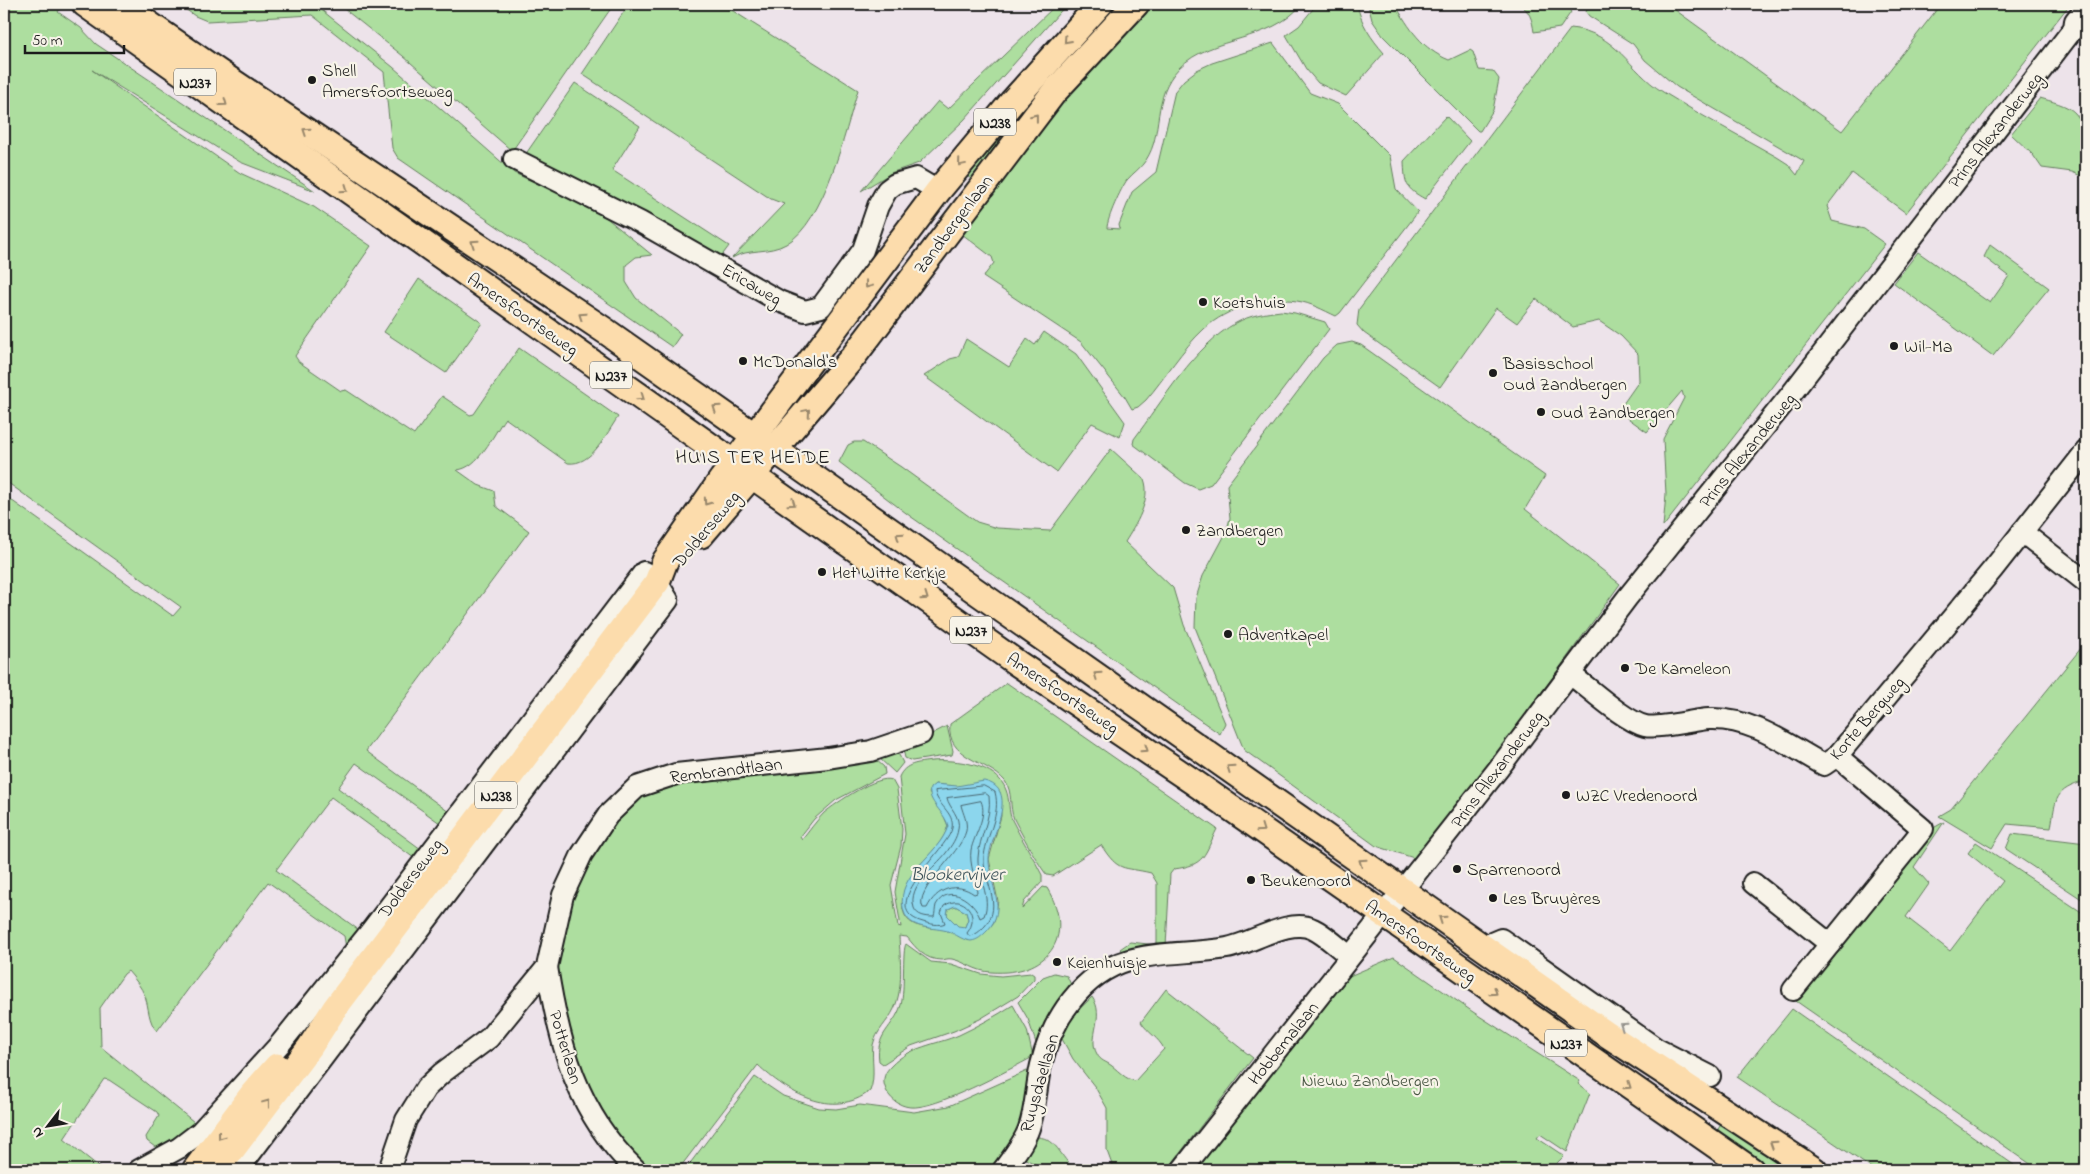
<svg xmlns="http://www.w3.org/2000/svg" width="2090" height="1174" font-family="'Indie Flower',sans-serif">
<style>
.green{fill:#adde9f;stroke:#647d5e;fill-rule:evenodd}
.water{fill:#8cd6ed;stroke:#5f8c99;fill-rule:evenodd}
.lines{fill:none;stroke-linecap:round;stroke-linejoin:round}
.shore{stroke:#496670;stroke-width:1}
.minor-casing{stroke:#1c1c1c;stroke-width:24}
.major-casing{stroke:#1c1c1c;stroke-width:29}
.minor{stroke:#f7f3e8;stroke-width:20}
.major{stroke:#fcdcac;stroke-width:25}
.oneway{stroke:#97866b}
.oneway2{stroke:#94928c}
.poi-dot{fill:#1c1c1c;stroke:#f7f3e8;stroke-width:2}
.labels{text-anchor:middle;stroke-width:4.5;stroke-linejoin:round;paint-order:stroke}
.shield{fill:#f7f3e8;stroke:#5e5c59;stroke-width:1}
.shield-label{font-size:16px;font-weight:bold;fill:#1c1c1c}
.poi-label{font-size:18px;fill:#1c1c1c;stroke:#f7f3e8;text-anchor:start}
.street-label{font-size:18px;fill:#1c1c1c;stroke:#f7f3e8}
.park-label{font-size:18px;fill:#485643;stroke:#f7f3e8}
.water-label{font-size:19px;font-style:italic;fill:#3e545b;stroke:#f7f3e8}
.quarter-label{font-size:20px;letter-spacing:1px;fill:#1c1c1c;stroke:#f7f3e8}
</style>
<rect width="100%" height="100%" fill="#ede3ea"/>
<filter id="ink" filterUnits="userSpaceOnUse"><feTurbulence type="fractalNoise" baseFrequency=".02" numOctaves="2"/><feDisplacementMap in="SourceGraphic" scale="10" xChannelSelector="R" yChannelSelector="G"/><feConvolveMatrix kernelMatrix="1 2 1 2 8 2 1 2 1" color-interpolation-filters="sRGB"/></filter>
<g filter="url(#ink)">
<g class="green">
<path d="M 4,4 L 63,4 L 58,12 L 81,28 L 96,44 L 315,191 L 240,162 L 92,70 L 240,173 L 314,207 L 371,246 L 295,356 L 299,362 L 341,391 L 346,390 L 414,435 L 442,396 L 470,415 L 474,414 L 519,348 L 618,417 C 606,434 592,466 568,463 L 505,418 C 493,435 479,468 457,470 L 478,485 L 494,491 L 496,506 L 529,531 L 366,751 L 453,815 L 444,826 L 356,763 L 338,788 L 425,852 L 418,861 L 331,797 L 276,870 L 363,933 L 347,954 L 344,936 L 268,882 L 157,1031 C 148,1022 149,1007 145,996 C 141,987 135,979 128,971 L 124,974 L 100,1008 L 101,1047 L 199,1126 L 163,1153 L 147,1141 L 146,1137 L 159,1116 L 157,1112 L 109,1080 L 104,1079 L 64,1139 L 103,1170 L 4,1170 L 4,495 L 173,616 L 181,607 L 4,480 Z"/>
<path d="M 178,4 L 314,4 L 393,67 L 514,173 L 598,211 L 652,255 L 636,257 L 626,265 L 626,282 L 636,298 L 681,334 L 672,347 L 398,158 L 392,148 L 384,72 L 312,15 L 207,21 L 195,16 Z"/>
<path d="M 338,4 L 614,4 L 512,151 L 403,56 Z"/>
<path d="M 629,4 L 722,4 L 858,90 C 845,132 825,222 786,244 C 768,254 749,248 732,258 L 784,204 L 771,199 L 582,74 Z"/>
<path d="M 1057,4 L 1067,4 L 964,120 L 919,163 L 893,172 L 861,191 L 938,101 L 948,109 Z"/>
<path d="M 1113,4 L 1131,4 L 975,181 L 963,174 Z"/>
<path d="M 1150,4 L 1302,4 C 1270,44 1213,34 1179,68 C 1151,97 1164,133 1146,160 C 1141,168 1133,173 1127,180 C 1121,188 1107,219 1107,228 L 1120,229 L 1119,225 L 1132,192 L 1156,172 L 1175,91 L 1184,80 L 1197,70 L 1212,63 L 1273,43 L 1310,93 L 1338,104 L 1390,156 L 1396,189 L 1418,212 L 1340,313 L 1336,316 C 1323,310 1311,303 1297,301 C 1265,296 1227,308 1204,329 C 1182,349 1165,378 1146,400 L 1138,407 L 1132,409 L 1125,397 L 1081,342 L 983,277 L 994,263 L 992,257 L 962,234 L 960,220 L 1108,47 Z"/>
<path d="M 1317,4 L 1357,4 C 1361,24 1371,38 1384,53 L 1346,96 L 1318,83 L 1306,69 L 1286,35 L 1299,26 Z"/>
<path d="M 1368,4 L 1395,4 C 1409,28 1422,49 1449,60 L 1470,50 L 1473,52 L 1479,70 L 1493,71 L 1499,79 L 1493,110 L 1480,131 L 1478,131 L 1383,36 L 1372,20 Z"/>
<path d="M 1519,4 L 1565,4 L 1571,12 L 1560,28 L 1534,32 C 1532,19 1530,11 1519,4 Z"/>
<path d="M 1589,4 L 1667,4 L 1842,131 L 1941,4 L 2070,4 L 1906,213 L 1852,173 L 1827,206 L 1832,221 L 1864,229 L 1885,244 L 1663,527 L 1666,494 L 1663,439 L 1684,398 L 1682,391 L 1647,432 L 1618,411 L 1639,381 L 1638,354 L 1621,336 L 1599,321 L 1573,327 L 1536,299 L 1517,323 L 1496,308 L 1440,387 L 1364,333 L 1357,325 L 1359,309 L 1571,28 C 1617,33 1628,70 1663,92 C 1700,115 1740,136 1777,157 L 1788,164 L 1797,175 L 1804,161 L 1677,87 L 1645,60 L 1633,44 L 1589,16 L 1586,12 Z"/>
<path d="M 575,83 L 640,126 L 612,170 L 729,246 L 720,258 L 525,155 Z"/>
<path d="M 2040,98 C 2050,101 2068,105 2075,113 C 2090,130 2087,157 2081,176 L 2072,172 L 2042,168 L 2033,155 L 2011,134 Z"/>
<path d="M 1446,116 L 1470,141 L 1425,199 C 1405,188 1405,184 1404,161 Z"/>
<path d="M 1990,245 L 2049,288 L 1993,356 L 1894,283 L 1918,252 L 1990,303 L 2009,276 L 1984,257 Z"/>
<path d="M 419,279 L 482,323 L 446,373 L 384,332 Z"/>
<path d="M 1281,311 L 1295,313 L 1325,322 L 1329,329 L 1211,484 L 1198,489 L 1185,483 L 1133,444 L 1134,439 C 1162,402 1195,345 1236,323 C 1250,315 1265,313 1281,311 Z"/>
<path d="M 1044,332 L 1076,354 L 1125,422 L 1120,437 L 1092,423 L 1056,472 L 924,376 L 950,359 L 958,357 L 966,339 L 1009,367 L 1027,339 L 1035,345 Z"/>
<path d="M 1352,342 L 1361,345 L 1545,476 L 1525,509 L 1620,584 L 1485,771 L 1414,858 L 1376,846 L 1244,750 L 1195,627 L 1196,598 L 1203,576 L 1226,533 L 1230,518 L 1227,485 L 1323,358 L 1337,345 Z"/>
<path d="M 854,442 L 863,442 L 901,467 L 977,522 L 997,528 L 1050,531 L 1111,449 L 1144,479 C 1152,500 1135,526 1125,542 L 1173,588 L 1184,625 L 1225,723 L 1220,734 L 910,516 L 839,462 L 848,445 Z"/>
<path d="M 2086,642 L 2086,781 C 2054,790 2056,798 2051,828 L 2007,824 L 1992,848 L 1939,816 L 1951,809 Z"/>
<path d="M 1007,683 L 1217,829 C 1204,855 1206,865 1174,869 L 1170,874 L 1166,946 L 1124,954 L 1120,949 L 1130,942 L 1157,945 L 1157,883 L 1151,873 C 1122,866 1119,873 1101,845 L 1053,876 L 1047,875 C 1040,868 1019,829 1014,819 C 1009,807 1013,792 1005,781 C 987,760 946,759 950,724 Z"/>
<path d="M 947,726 L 953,751 L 952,755 L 912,761 L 905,758 L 903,749 Z"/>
<path d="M 897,751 L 903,763 L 895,773 L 878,757 Z"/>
<path d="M 874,758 L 884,767 L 885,774 L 836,800 L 814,819 L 800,837 L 802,840 C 809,831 816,821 824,813 C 836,803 878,774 892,780 L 897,789 L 902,829 L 901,846 L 891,885 L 898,926 L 901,927 L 895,892 L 905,834 L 899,777 C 905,763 918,763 932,761 C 955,759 997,764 1006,790 C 1010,800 1008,811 1012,820 C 1021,839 1033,856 1042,875 L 1042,882 L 1024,902 L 1022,909 L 1043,887 L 1047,888 C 1077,938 1047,976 991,972 C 974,971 966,962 952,959 C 948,958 944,960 941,960 C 925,960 916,948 907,937 L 899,936 C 900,959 904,987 894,1009 C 888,1022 876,1031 873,1045 C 871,1059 876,1077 870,1091 C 833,1120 786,1092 758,1065 L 678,1170 L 643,1170 L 588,1095 L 559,1006 L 556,946 L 582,869 L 620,810 L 658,785 ZM 935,784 L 1000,792 L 1001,816 L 989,859 L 998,901 L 994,922 L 990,927 C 980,929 968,933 957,934 C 952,934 947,930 942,929 C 934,928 924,928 916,925 C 895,917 902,888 912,875 C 923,858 942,847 948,826 L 943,814 L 929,793 Z"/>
<path d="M 1944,822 L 1914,867 L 1929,884 L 1906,917 L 1950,951 L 2003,881 L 1968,853 L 1976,842 L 2086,915 L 2086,1170 L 2039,1170 L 1793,999 L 1928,831 Z"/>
<path d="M 2012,834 L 2086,843 L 2086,902 L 2006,849 Z"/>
<path d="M 955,906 L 966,912 L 968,919 L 965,927 L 960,928 L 947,915 L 948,909 Z"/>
<path d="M 906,944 L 931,962 L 951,964 L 981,974 L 1001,976 L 1031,973 L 1034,975 L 1034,979 L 1018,996 L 980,1019 L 954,1031 L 911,1046 L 883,1064 L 879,1061 C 875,1033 894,1028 901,1005 C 905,991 902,950 906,944 Z"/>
<path d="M 1394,957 L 1473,1012 L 1580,1081 L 1578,1084 L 1590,1093 L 1567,1152 L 1540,1134 L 1537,1138 L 1564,1156 L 1550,1170 L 1187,1170 L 1340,980 Z"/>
<path d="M 1054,973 L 1067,976 L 1072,987 L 1039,1052 L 1028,1019 L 1018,1002 L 1043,977 Z"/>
<path d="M 1166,989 L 1253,1058 L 1167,1170 L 1114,1170 L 1107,1151 L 1107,1108 L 1095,1087 L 1073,1059 L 1061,1037 L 1070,1018 L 1092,997 C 1106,1016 1087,1037 1097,1054 C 1100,1061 1107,1062 1112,1066 C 1120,1072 1125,1079 1135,1081 L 1164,1049 C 1159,1038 1148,1033 1141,1022 Z"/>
<path d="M 1013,1005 L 1027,1030 L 1033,1057 C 1008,1070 936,1110 910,1107 C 899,1106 888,1098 885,1087 C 882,1079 885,1072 891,1066 C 910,1046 936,1045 959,1035 C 978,1026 996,1016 1013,1005 Z"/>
<path d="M 1792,1009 L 2021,1170 L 1874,1170 L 1737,1077 Z"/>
<path d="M 1027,1071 L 1035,1076 L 1027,1117 L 997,1170 L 685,1170 L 755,1077 L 783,1096 L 819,1108 L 836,1109 L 860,1105 L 914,1112 L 949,1106 Z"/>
<path d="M 1723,1121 L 1801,1170 L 1764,1170 L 1714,1136 Z"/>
<path d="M 1032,1137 C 1058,1135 1059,1158 1076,1170 L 1046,1170 L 1022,1157 Z"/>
</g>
<path class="water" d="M 984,781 C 1021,789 990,836 989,858 C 988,884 1009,908 987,931 C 982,936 978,940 971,941 C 960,940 953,931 943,930 C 926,927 907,928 903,908 C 896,873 939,856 948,826 C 945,812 927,802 930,788 L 935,784 L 957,786 ZM 955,906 L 966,912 L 968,919 L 965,927 L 958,926 L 947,915 L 948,909 Z"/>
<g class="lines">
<g class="shore">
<path d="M 984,786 L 995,792 C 1001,815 987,833 984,856 C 982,879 1004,905 985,926 C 980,931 976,935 969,936 L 967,933 C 981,916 964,892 944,906 L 941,913 L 945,923 C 940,926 930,924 923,922 C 873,908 949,849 952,828 C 955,812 936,805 935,791 Z"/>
<path d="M 985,793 L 989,796 C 992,819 979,836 978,858 C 977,877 992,897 984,916 L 980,918 C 974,901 949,882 936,905 C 935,909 935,914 934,917 C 926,917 917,916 914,908 C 907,885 935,868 946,853 C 951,846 957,838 958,829 C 961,816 949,808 947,798 Z"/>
<path d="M 981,801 C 988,816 974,835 971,850 C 969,865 976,878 977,893 L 974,894 C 956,881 936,889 927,908 L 923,908 C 913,890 960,855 966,831 C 968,821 963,814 961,805 Z"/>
</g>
<defs>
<g id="minor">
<path d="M 514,159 L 640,222 L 779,301 L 805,311 L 821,307 L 863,250 L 878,206 L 887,190 L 895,184 L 916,178 L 938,191"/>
<path d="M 2022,532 L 2086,582"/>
<path d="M 1570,674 C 1588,687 1624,721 1645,726 C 1658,729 1693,720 1709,719 C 1751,717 1788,745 1824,765 L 1837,756 L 1993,569 L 2086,451"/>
<path d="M 1753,883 L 1830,944"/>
<path d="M 1482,947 L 1501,939 L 1657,1049 L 1710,1076"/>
<path d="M 547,967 C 559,1044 577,1114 636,1170"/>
<path d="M 1793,990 L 1923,829 L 1837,756"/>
<path d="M 139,1170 L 179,1148 L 200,1132 L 281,1043 L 370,932 L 644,572 L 657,582 L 668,600 L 238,1170"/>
<path d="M 389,1170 L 406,1120 L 426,1088 L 442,1073 L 489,1038 L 547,967 L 563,895 L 582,854 L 608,815 L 637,787 L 676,774 L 828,758 L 871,751 L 921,734"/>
<path d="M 1003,1170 C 1012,1158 1024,1143 1029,1128 C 1036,1108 1036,1086 1041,1065 C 1052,1020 1081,974 1129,960 C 1161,951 1194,954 1227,948 C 1251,944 1290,917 1313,929 C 1326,935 1338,948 1350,956"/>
<path d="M 1182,1170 L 1499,768 L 1627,598 L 1792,393 L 2074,28 L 2075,21 L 2086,7"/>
</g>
<g id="major">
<path d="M 85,4 L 1017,663 L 1192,781 L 1751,1170"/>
<path d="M 120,4 L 218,72 L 607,332 L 1608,1035 L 1814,1170"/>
<path d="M 701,535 L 853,357 L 1054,92 L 1136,4"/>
<path d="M 195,1170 L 253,1093 L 277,1066"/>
<path d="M 217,1170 L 310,1047 L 335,1008 L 657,582 L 665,561 L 722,479 L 938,191 L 1012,102 L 1100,4"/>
</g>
</defs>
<use href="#minor" class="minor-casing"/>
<use href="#major" class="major-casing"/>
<use href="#minor" class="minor"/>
<use href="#major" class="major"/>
</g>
<defs><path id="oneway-chevron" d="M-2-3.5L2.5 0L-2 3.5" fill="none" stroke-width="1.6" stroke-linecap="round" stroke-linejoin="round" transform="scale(1.25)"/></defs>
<g class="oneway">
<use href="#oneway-chevron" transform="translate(1067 40) rotate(132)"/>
<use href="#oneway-chevron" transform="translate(224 103) rotate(36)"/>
<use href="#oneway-chevron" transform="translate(1035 117) rotate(-52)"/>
<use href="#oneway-chevron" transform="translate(306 131) rotate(-146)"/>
<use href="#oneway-chevron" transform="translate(961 163) rotate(130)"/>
<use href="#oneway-chevron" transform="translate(345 189) rotate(35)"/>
<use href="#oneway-chevron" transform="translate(474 243) rotate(-146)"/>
<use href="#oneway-chevron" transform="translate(868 285) rotate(127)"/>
<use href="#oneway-chevron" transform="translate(582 316) rotate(-146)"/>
<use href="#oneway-chevron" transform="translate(641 397) rotate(35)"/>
<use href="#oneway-chevron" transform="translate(716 408) rotate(-145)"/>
<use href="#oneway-chevron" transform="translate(807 412) rotate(-50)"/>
<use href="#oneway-chevron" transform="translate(707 502) rotate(125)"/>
<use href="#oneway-chevron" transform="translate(792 503) rotate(35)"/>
<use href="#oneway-chevron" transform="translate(899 536) rotate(-145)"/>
<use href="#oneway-chevron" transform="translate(925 597) rotate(35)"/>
<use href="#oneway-chevron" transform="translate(1097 675) rotate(-145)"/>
<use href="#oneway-chevron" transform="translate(1145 749) rotate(34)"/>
<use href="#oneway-chevron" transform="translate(1230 768) rotate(-145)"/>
<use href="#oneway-chevron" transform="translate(1261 829) rotate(35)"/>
<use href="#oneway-chevron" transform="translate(1362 862) rotate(-145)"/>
<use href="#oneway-chevron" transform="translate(1442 919) rotate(-145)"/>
<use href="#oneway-chevron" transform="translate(1494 992) rotate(35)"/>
<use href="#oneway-chevron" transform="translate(1628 1086) rotate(35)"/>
<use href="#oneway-chevron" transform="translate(267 1103) rotate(-53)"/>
<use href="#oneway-chevron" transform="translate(221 1136) rotate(127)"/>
<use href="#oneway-chevron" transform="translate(1773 1144) rotate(-147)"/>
</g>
<use class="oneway2" href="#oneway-chevron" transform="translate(1623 1026) rotate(-146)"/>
</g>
<g class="poi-dot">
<circle cx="312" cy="80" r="5"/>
<circle cx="1203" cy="302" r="5"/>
<circle cx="1894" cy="346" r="5"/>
<circle cx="743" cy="361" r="5"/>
<circle cx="1493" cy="373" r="5"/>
<circle cx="1541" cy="412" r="5"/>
<circle cx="1186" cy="530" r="5"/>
<circle cx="822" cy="572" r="5"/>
<circle cx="1228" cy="634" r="5"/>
<circle cx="1625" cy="668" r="5"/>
<circle cx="1566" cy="795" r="5"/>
<circle cx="1457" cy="869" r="5"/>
<circle cx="1251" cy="880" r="5"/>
<circle cx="1493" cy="898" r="5"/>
<circle cx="1057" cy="962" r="5"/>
</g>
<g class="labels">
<g class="shield">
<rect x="174" y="68.5" width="42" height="27" rx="4"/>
<rect x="974" y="108.5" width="42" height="27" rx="4"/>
<rect x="590" y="361.5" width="42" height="27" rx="4"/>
<rect x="950" y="616.5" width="42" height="27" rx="4"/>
<rect x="475" y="781.5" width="42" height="27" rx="4"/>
<rect x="1545" y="1029.5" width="42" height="27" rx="4"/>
</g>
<g class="shield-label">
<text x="195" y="88">N237</text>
<text x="995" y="128">N238</text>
<text x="611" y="381">N237</text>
<text x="971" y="636">N237</text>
<text x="496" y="801">N238</text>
<text x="1566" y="1049">N237</text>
</g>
<g class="poi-label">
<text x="322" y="76">Shell<tspan x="322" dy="21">Amersfoortseweg</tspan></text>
<text x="1213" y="308">Koetshuis</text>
<text x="1904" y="352">Wil-Ma</text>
<text x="753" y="367">McDonald's</text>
<text x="1503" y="369">Basisschool<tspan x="1503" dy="21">Oud Zandbergen</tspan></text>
<text x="1551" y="418">Oud Zandbergen</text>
<text x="1196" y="536">Zandbergen</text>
<text x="832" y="578">Het Witte Kerkje</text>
<text x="1238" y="640">Adventkapel</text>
<text x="1635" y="674">De Kameleon</text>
<text x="1576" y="801">WZC Vredenoord</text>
<text x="1467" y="875">Sparrenoord</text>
<text x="1261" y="886">Beukenoord</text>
<text x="1503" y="904">Les Bruyères</text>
<text x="1067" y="968">Keienhuisje</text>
</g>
<g class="street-label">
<text transform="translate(1995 130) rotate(-52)" y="6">Prins Alexanderweg</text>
<text transform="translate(953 224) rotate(-53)" y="6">Zandbergenlaan</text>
<text transform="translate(752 284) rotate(30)" y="6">Ericaweg</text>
<text transform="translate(523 314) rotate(35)" y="6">Amersfoortseweg</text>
<text transform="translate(1747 450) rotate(-51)" y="6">Prins Alexanderweg</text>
<text transform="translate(706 529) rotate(-50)" y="6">Dolderseweg</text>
<text transform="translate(1063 693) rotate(34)" y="6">Amersfoortseweg</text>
<text transform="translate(1867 718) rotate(-49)" y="6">Korte Bergweg</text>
<text transform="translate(1497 769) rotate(-53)" y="6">Prins Alexanderweg</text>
<text transform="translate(726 770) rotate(-7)" y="6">Rembrandtlaan</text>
<text transform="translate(410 878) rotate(-53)" y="6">Dolderseweg</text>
<text transform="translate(1421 941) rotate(35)" y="6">Amersfoortseweg</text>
<text transform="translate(1283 1043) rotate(-51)" y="6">Hobbemalaan</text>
<text transform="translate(566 1047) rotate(73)" y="6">Potterlaan</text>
<text transform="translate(1039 1083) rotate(-74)" y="6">Ruysdaellaan</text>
</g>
<g class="park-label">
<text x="1370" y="1086">Nieuw Zandbergen</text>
</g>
<g class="water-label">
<text x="957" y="880">Blookervijver</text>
</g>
<g class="quarter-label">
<text x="753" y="463">HUIS TER HEIDE</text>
</g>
</g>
<rect width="2090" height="1174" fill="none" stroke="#f7f3e8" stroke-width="20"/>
<rect x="10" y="10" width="2070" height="1154" fill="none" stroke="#1c1c1c" stroke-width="2" filter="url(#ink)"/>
<g transform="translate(48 1126) rotate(239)" stroke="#f7f3e8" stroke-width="4" paint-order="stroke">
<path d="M0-4L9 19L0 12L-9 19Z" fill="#1c1c1c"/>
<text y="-8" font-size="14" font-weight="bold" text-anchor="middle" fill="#1c1c1c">N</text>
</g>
<path d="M25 45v8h99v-8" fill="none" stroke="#1c1c1c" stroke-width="2.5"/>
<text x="32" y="45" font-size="15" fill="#1c1c1c" stroke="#f7f3e8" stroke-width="4" paint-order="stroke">50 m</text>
</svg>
